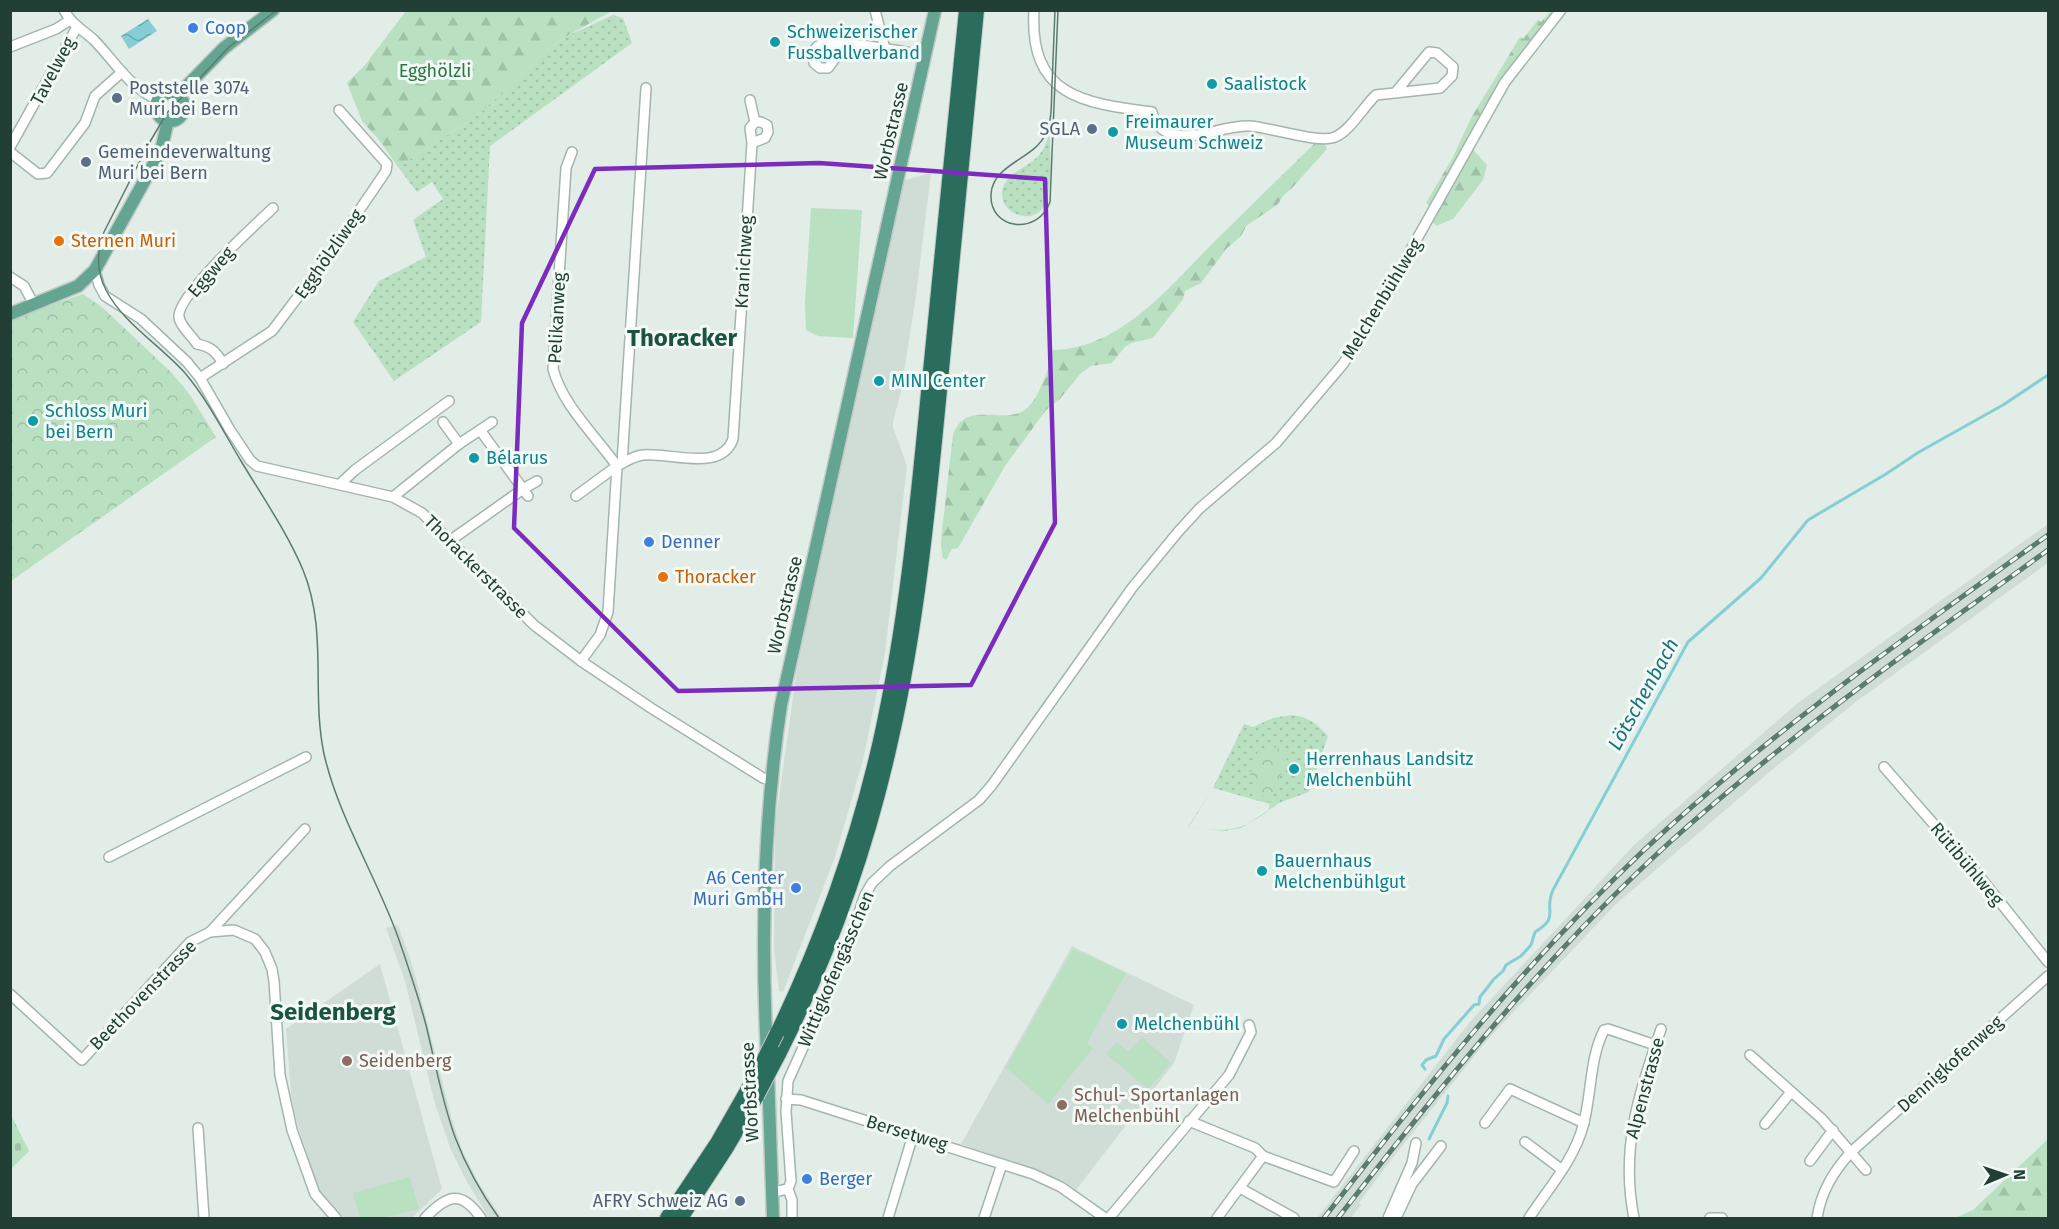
<svg xmlns="http://www.w3.org/2000/svg" width="2059" height="1229" font-family="'Fira Sans',sans-serif">
<style>
.built{fill:#d0ddd6}
.grass{fill:url(#grass-dots);fill-rule:evenodd}
.forest{fill:url(#forest-firs)}
.cemetery{fill:url(#cemetery-stones)}
.park{fill:url(#park-crowns)}
.pitch{fill:#b9e0c1}
.water{fill:url(#water-waves)}
.lines{fill:none;stroke-linecap:round;stroke-linejoin:round}
.stream{stroke:#86ced6;stroke-width:3}
.minor-casing{stroke:#a4b5ae;stroke-width:12}
.major-casing{stroke:#c1c9c6;stroke-width:15}
.highway-casing{stroke:#c1c9c6;stroke-width:16}
.minor{stroke:#fff;stroke-width:9}
.major{stroke:#63a591;stroke-width:12}
.highway{stroke:#2a6d5c;stroke-width:14}
.tram{stroke:#5b7b70;stroke-width:1.5}
.rail-casing{stroke:#5b7b70;stroke-width:5}
.rail{stroke:#f3f9f5;stroke-width:3;stroke-dasharray:9;stroke-linecap:butt}
.highway-bridge-casing{stroke:#c1c9c6;stroke-width:16;stroke-linecap:butt}
.highway-bridge{stroke:#2a6d5c;stroke-width:14}
.marked{fill:none;stroke:#7b2cbf;stroke-width:4.5;stroke-linejoin:round}
.shop-dot{fill:#3f7fe0;stroke:#f3f9f5;stroke-width:2}
.culture-dot{fill:#0f9aa8;stroke:#f3f9f5;stroke-width:2}
.service-dot{fill:#5c6f8a;stroke:#f3f9f5;stroke-width:2}
.food-dot{fill:#e8710a;stroke:#f3f9f5;stroke-width:2}
.education-dot{fill:#8d6e63;stroke:#f3f9f5;stroke-width:2}
.labels{text-anchor:middle;stroke-width:6;stroke-linejoin:round;paint-order:stroke}
.shop-label{font-size:18px;fill:#366cbe;stroke:#f3f9f5;text-anchor:start}
.culture-label{font-size:18px;fill:#0d838f;stroke:#f3f9f5;text-anchor:start}
.street-label{font-size:18px;fill:#213f35;stroke:#f3f9f5}
.park-label{font-size:18px;fill:#287943;stroke:#f3f9f5}
.service-label{font-size:18px;fill:#4e5e75;stroke:#f3f9f5;text-anchor:start}
.food-label{font-size:18px;fill:#c56008;stroke:#f3f9f5;text-anchor:start}
.education-label{font-size:18px;fill:#785e54;stroke:#f3f9f5;text-anchor:start}
.water-label{font-size:20px;font-style:italic;fill:#17747f;stroke:#f3f9f5}
.district-label{font-size:24px;font-weight:bold;fill:#1b5342;stroke:#f3f9f5}
</style>
<defs>
<pattern id="grass-dots" width="8" height="8" patternUnits="userSpaceOnUse" patternTransform="scale(1.5)"><rect width="8" height="8" fill="#b9e0c1"/><path d="M2 2h.1M6 6h.1" fill="none" stroke="#9fc1a6" stroke-width="1.8" stroke-linecap="round"/></pattern>
<pattern id="forest-firs" width="22" height="20" patternUnits="userSpaceOnUse" patternTransform="scale(1.5)"><rect width="22" height="20" fill="#b9e0c1"/><path d="M5 1l3.5 6h-7zM16 11l3.5 6h-7z" fill="#9fc1a6"/></pattern>
<pattern id="cemetery-stones" width="16" height="16" patternUnits="userSpaceOnUse" patternTransform="scale(1.5)"><rect width="16" height="16" fill="#b9e0c1"/><path d="M2 7V4a2 2 0 0 1 4 0v3zM10 15v-3a2 2 0 0 1 4 0v3z" fill="#9fc1a6"/></pattern>
<pattern id="park-crowns" width="20" height="18" patternUnits="userSpaceOnUse" patternTransform="scale(1.5)"><rect width="20" height="18" fill="#b9e0c1"/><path d="M2 6a3 3 0 1 1 6 0M12 15a3 3 0 1 1 6 0" fill="none" stroke="#9fc1a6"/></pattern>
<pattern id="water-waves" width="16" height="10" patternUnits="userSpaceOnUse" patternTransform="scale(1.5)"><rect width="16" height="10" fill="#86ced6"/><path d="M0 5q4-4 8 0t8 0" fill="none" stroke="#6da9ae"/></pattern>
</defs>
<rect width="100%" height="100%" fill="#e2ede7"/>
<g class="built">
<path d="M 931,173 L 916,296 L 901,391 L 893,422 L 893,427 L 907,466 L 885,653 L 863,760 L 835,857 L 783,992 L 779,991 L 774,949 L 775,826 L 798,661 L 862,372 L 902,181 Z"/>
<path d="M 2048,524 L 2048,563 L 1857,701 L 1773,769 L 1615,905 L 1489,1038 L 1391,1160 L 1359,1203 L 1361,1205 L 1351,1218 L 1317,1218 L 1469,1023 L 1634,845 L 1799,702 Z"/>
<path d="M 398,925 L 413,967 L 452,1119 L 462,1150 L 479,1184 L 502,1218 L 489,1218 L 467,1182 L 451,1150 L 435,1104 L 405,981 L 386,928 Z"/>
<path d="M 1072,946 L 1194,1005 L 1174,1063 L 1076,1190 L 1064,1181 L 961,1144 Z"/>
<path d="M 380,964 L 442,1189 L 412,1218 L 344,1218 L 327,1203 L 318,1190 L 296,1119 L 291,1094 L 286,1029 Z"/>
</g>
<g class="grass">
<path d="M 613,15 L 623,18 L 632,43 L 490,146 L 481,322 L 394,381 L 353,322 L 379,281 L 426,257 L 413,220 L 443,199 L 432,182 L 417,192 L 398,167 L 478,115 L 551,47 L 565,37 Z"/>
<path d="M 1050,129 C 1050,151 1053,184 1045,204 C 1037,225 1002,217 1002,194 C 1002,174 1028,168 1039,155 C 1045,148 1048,138 1050,129 Z"/>
<path d="M 1291,715 C 1309,717 1316,723 1328,736 L 1309,792 L 1281,802 L 1241,828 L 1224,831 L 1188,827 L 1213,788 L 1244,724 L 1253,727 L 1273,718 ZM 1213,788 L 1270,804 L 1268,811 C 1237,834 1225,831 1189,827 Z"/>
</g>
<g class="forest">
<path d="M 406,11 L 406,10 L 612,11 L 565,37 L 551,47 L 478,115 L 398,167 L 380,141 L 362,121 L 347,83 L 365,65 Z"/>
<path d="M 1551,11 L 1560,11 L 1543,30 L 1469,145 L 1487,165 L 1483,180 L 1453,219 L 1436,226 L 1432,221 L 1435,210 L 1426,203 L 1453,157 L 1471,118 L 1520,37 L 1523,39 L 1538,20 L 1541,22 Z"/>
<path d="M 1315,139 L 1323,141 L 1327,149 L 1292,188 L 1283,196 L 1278,204 L 1246,226 L 1241,236 L 1227,248 L 1201,283 L 1185,291 L 1183,299 L 1153,338 L 1131,343 L 1125,347 L 1112,363 L 1091,366 L 1081,373 L 1059,400 L 1046,410 L 1005,466 L 958,548 L 952,549 L 946,560 L 943,558 L 941,547 L 942,530 L 953,435 C 966,398 1003,427 1026,409 C 1039,399 1050,366 1053,350 C 1121,349 1171,285 1215,241 C 1248,209 1280,177 1313,145 Z"/>
<path d="M 2048,1139 L 2048,1218 L 1955,1218 L 1973,1210 Z"/>
</g>
<path class="cemetery" d="M 11,1115 L 29,1151 L 11,1169 L 10,1169 Z"/>
<g class="park">
<path d="M 83,294 L 102,307 L 172,373 L 190,395 L 216,437 L 11,581 L 11,321 L 25,314 Z"/>
<path d="M 1266,744 L 1289,752 L 1271,802 L 1263,800 L 1264,796 L 1253,793 L 1257,776 L 1252,778 L 1250,775 L 1259,748 L 1264,750 Z"/>
</g>
<g class="pitch">
<path d="M 811,208 L 862,210 L 853,338 L 818,336 L 806,330 L 805,303 Z"/>
<path d="M 1073,949 L 1126,973 L 1087,1043 L 1093,1048 L 1048,1104 L 1006,1068 Z"/>
<path d="M 1142,1037 L 1171,1063 L 1148,1089 L 1106,1054 L 1117,1042 L 1128,1052 Z"/>
<path d="M 410,1177 L 419,1209 L 382,1218 L 360,1218 L 353,1193 Z"/>
</g>
<path class="water" d="M 148,19 L 157,31 L 129,49 L 121,36 Z"/>
<g class="lines">
<g class="stream">
<path d="M 1425,1069 L 1422,1065 L 1426,1060 L 1436,1056 L 1444,1039 L 1474,1005 L 1479,1004 L 1480,997 L 1494,979 L 1503,971 L 1506,965 L 1521,956 L 1531,945 L 1535,932 C 1561,916 1543,912 1553,890 L 1688,642 L 1761,578 L 1808,520 L 1886,474 L 1919,452 L 2003,405 L 2048,375"/>
<path d="M 1429,1139 L 1447,1103 L 1448,1096"/>
</g>
<defs>
<g id="minor">
<path d="M 64,10 C 71,24 83,30 94,40 C 116,63 128,86 158,100"/>
<path d="M 875,10 L 885,49"/>
<path d="M 1034,10 C 1029,96 1082,103 1152,112 C 1155,123 1160,131 1172,134 C 1197,141 1224,125 1249,126 C 1270,127 1319,144 1335,137 C 1350,131 1364,106 1376,95 L 1440,88 L 1452,76 L 1453,67 L 1437,53 L 1429,52 L 1395,93"/>
<path d="M 849,45 L 842,49 L 828,68 L 820,68 L 814,63 C 813,57 812,50 818,46 C 831,37 908,52 926,56"/>
<path d="M 10,47 L 56,29 L 70,20"/>
<path d="M 750,100 L 755,122"/>
<path d="M 10,147 L 77,27"/>
<path d="M 10,152 L 38,174 L 47,173 L 85,123 L 95,96 L 122,72"/>
<path d="M 572,152 L 566,168 L 553,369 C 563,406 595,435 617,466 L 576,496"/>
<path d="M 95,270 L 99,285 L 105,296 L 141,319 L 187,362 L 200,378 L 230,430 L 250,460 L 257,466 L 393,497 L 422,513 L 534,625 L 581,661 L 651,708 L 763,778 L 770,780"/>
<path d="M 10,277 L 24,286 L 33,303"/>
<path d="M 223,364 C 216,351 211,347 197,344 C 192,336 180,326 179,317 C 176,297 256,224 273,208"/>
<path d="M 200,378 L 272,331 L 345,235 L 350,224 L 386,171 L 387,164 L 339,110"/>
<path d="M 443,422 L 459,444"/>
<path d="M 480,430 L 492,422"/>
<path d="M 622,463 L 646,88"/>
<path d="M 340,484 L 355,470 L 449,401"/>
<path d="M 528,496 L 523,489 L 537,481"/>
<path d="M 393,497 L 459,444 L 480,430 L 523,489 L 451,540"/>
<path d="M 581,661 L 600,635 L 608,612 L 617,466 C 625,462 633,456 643,455 C 670,452 721,473 733,439 L 752,143 L 765,138 L 768,132 L 767,125 L 761,122 L 755,122 L 750,128 L 752,143"/>
<path d="M 1884,767 L 1984,882 L 2048,962"/>
<path d="M 109,857 L 306,757"/>
<path d="M 210,932 L 305,829"/>
<path d="M 10,994 L 82,1060 L 190,942 L 210,932 L 234,930 L 255,939 L 265,952 L 272,969 L 274,981 L 280,1075 L 292,1130 L 315,1194 L 336,1218"/>
<path d="M 1750,1055 L 1822,1119 L 1866,1170"/>
<path d="M 786,1099 L 801,1100 L 1033,1174 L 1061,1187 L 1105,1218"/>
<path d="M 1189,1121 L 1255,1148 L 1263,1156 L 1334,1182 L 1354,1151"/>
<path d="M 1485,1123 L 1510,1089 L 1584,1123"/>
<path d="M 1765,1124 L 1791,1092"/>
<path d="M 198,1128 L 204,1218"/>
<path d="M 1525,1142 L 1561,1169"/>
<path d="M 1810,1161 L 1833,1130"/>
<path d="M 1240,1188 L 1294,1218"/>
<path d="M 788,1189 L 792,1200 L 792,1218"/>
<path d="M 773,1192 L 788,1189 L 791,1181 L 786,1112 L 788,1081 L 845,954 L 865,895 L 872,883 L 890,866 L 979,800 L 992,785 L 1132,588 L 1178,532 L 1200,508 L 1276,443 L 1343,364 L 1372,319 L 1505,82 L 1561,10"/>
<path d="M 425,1218 C 447,1195 461,1189 481,1218"/>
<path d="M 888,1218 L 913,1135"/>
<path d="M 984,1218 L 1002,1164"/>
<path d="M 1109,1218 L 1229,1075 L 1251,1032 L 1249,1025"/>
<path d="M 1217,1218 L 1263,1156"/>
<path d="M 1388,1218 L 1412,1163 L 1416,1143"/>
<path d="M 1396,1218 L 1412,1184 L 1441,1146"/>
<path d="M 1529,1218 C 1548,1189 1574,1160 1583,1126 C 1592,1094 1589,1060 1604,1030 L 1608,1029 L 1655,1045"/>
<path d="M 1634,1218 C 1620,1148 1639,1094 1661,1029"/>
<path d="M 1710,1218 L 1722,1218"/>
<path d="M 1817,1218 C 1821,1192 1833,1172 1851,1152 L 2048,976"/>
</g>
<g id="major">
<circle cx="170" cy="107" r="14"/>
<path d="M 178,95 L 224,48 L 273,10"/>
<path d="M 10,314 L 78,286 L 95,270 L 161,151 L 168,120"/>
<path d="M 767,1055 C 761,938 763,822 781,705 L 935,10"/>
<path d="M 768,1073 L 773,1218"/>
</g>
<g id="highway">
<path d="M 777,1033 C 822,940 857,842 880,741 C 907,620 918,495 930,372 C 942,251 954,131 966,10"/>
<path d="M 779,1054 C 829,955 867,850 891,741 C 919,619 930,493 942,369 C 954,249 965,130 977,10"/>
<path d="M 667,1218 L 717,1143 L 757,1073"/>
<path d="M 681,1218 L 726,1149 L 757,1096"/>
</g>
</defs>
<use href="#minor" class="minor-casing"/>
<use href="#major" class="major-casing"/>
<use href="#highway" class="highway-casing"/>
<use href="#minor" class="minor"/>
<use href="#major" class="major"/>
<use href="#highway" class="highway"/>
<g class="tram">
<path d="M 277,10 L 229,47 L 167,113 L 148,145 L 104,232 C 97,251 96,271 106,290 C 122,322 161,346 185,373 C 207,399 223,431 241,461 C 262,496 287,532 303,570 C 328,631 311,692 324,754 C 338,816 376,876 398,937 C 408,966 418,995 426,1025 C 435,1062 442,1101 455,1137 C 466,1166 481,1193 499,1218"/>
<path d="M 1055,10 C 1054,35 1053,60 1052,85 C 1051,101 1053,120 1045,135 C 1034,159 993,164 991,194 C 989,230 1038,236 1050,202 L 1058,10"/>
</g>
<defs>
<g id="rail">
<path d="M 1324,1218 C 1424,1089 1525,963 1644,850 C 1769,733 1909,635 2048,535"/>
<path d="M 1338,1218 C 1441,1086 1546,955 1670,842 C 1789,735 1919,643 2048,550"/>
</g>
</defs>
<use href="#rail" class="rail-casing"/>
<use href="#rail" class="rail"/>
<defs>
<g id="highway-bridge">
<path d="M 757,1073 L 777,1033"/>
<path d="M 757,1096 L 779,1054"/>
</g>
</defs>
<use href="#highway-bridge" class="highway-bridge-casing"/>
<use href="#highway-bridge" class="highway-bridge"/>
</g>
<path class="marked" d="M 819,163 L 1045,179 L 1055,523 L 971,685 L 678,691 L 514,528 L 522,323 L 595,169 Z"/>
<g class="shop-dot">
<circle cx="193" cy="28" r="6"/>
<circle cx="649" cy="542" r="6"/>
<circle cx="796" cy="888" r="6"/>
<circle cx="807" cy="1179" r="6"/>
</g>
<g class="culture-dot">
<circle cx="775" cy="42" r="6"/>
<circle cx="1212" cy="84" r="6"/>
<circle cx="1113" cy="132" r="6"/>
<circle cx="879" cy="381" r="6"/>
<circle cx="33" cy="421" r="6"/>
<circle cx="474" cy="458" r="6"/>
<circle cx="1294" cy="769" r="6"/>
<circle cx="1262" cy="871" r="6"/>
<circle cx="1122" cy="1024" r="6"/>
</g>
<g class="service-dot">
<circle cx="117" cy="98" r="6"/>
<circle cx="1092" cy="129" r="6"/>
<circle cx="86" cy="162" r="6"/>
<circle cx="740" cy="1201" r="6"/>
</g>
<g class="food-dot">
<circle cx="59" cy="241" r="6"/>
<circle cx="663" cy="577" r="6"/>
</g>
<g class="education-dot">
<circle cx="347" cy="1061" r="6"/>
<circle cx="1062" cy="1105" r="6"/>
</g>
<g class="labels">
<g class="shop-label">
<text x="205" y="34">Coop</text>
<text x="661" y="548">Denner</text>
<text x="784" y="884" text-anchor="end">A6 Center<tspan x="784" dy="21">Muri GmbH</tspan></text>
<text x="819" y="1185">Berger</text>
</g>
<g class="culture-label">
<text x="787" y="38">Schweizerischer<tspan x="787" dy="21">Fussballverband</tspan></text>
<text x="1224" y="90">Saalistock</text>
<text x="1125" y="128">Freimaurer<tspan x="1125" dy="21">Museum Schweiz</tspan></text>
<text x="891" y="387">MINI Center</text>
<text x="45" y="417">Schloss Muri<tspan x="45" dy="21">bei Bern</tspan></text>
<text x="486" y="464">Bélarus</text>
<text x="1306" y="765">Herrenhaus Landsitz<tspan x="1306" dy="21">Melchenbühl</tspan></text>
<text x="1274" y="867">Bauernhaus<tspan x="1274" dy="21">Melchenbühlgut</tspan></text>
<text x="1134" y="1030">Melchenbühl</text>
</g>
<g class="street-label">
<text transform="translate(53 71) rotate(-62)" y="6">Tavelweg</text>
<text transform="translate(891 131) rotate(-77)" y="6">Worbstrasse</text>
<text transform="translate(329 254) rotate(-55)" y="6">Egghölzliweg</text>
<text transform="translate(744 262) rotate(-87)" y="6">Kranichweg</text>
<text transform="translate(211 272) rotate(-49)" y="6">Eggweg</text>
<text transform="translate(1382 299) rotate(-59)" y="6">Melchenbühlweg</text>
<text transform="translate(557 318) rotate(-87)" y="6">Pelikanweg</text>
<text transform="translate(476 567) rotate(45)" y="6">Thorackerstrasse</text>
<text transform="translate(785 605) rotate(-77)" y="6">Worbstrasse</text>
<text transform="translate(1967 864) rotate(50)" y="6">Rütibühlweg</text>
<text transform="translate(836 969) rotate(-67)" y="6">Wittigkofengässchen</text>
<text transform="translate(143 995) rotate(-46)" y="6">Beethovenstrasse</text>
<text transform="translate(1950 1064) rotate(-42)" y="6">Dennigkofenweg</text>
<text transform="translate(1645 1088) rotate(-75)" y="6">Alpenstrasse</text>
<text transform="translate(750 1092) rotate(-93)" y="6">Worbstrasse</text>
<text transform="translate(907 1133) rotate(17)" y="6">Bersetweg</text>
</g>
<g class="park-label">
<text x="435" y="77">Egghölzli</text>
</g>
<g class="service-label">
<text x="129" y="94">Poststelle 3074<tspan x="129" dy="21">Muri bei Bern</tspan></text>
<text x="1080" y="135" text-anchor="end">SGLA</text>
<text x="98" y="158">Gemeindeverwaltung<tspan x="98" dy="21">Muri bei Bern</tspan></text>
<text x="728" y="1207" text-anchor="end">AFRY Schweiz AG</text>
</g>
<g class="food-label">
<text x="71" y="247">Sternen Muri</text>
<text x="675" y="583">Thoracker</text>
</g>
<g class="education-label">
<text x="359" y="1067">Seidenberg</text>
<text x="1074" y="1101">Schul- Sportanlagen<tspan x="1074" dy="21">Melchenbühl</tspan></text>
</g>
<g class="water-label">
<text transform="translate(1643 694) rotate(-61)" y="7">Lötschenbach</text>
</g>
<g class="district-label">
<text x="682" y="346">Thoracker</text>
<text x="333" y="1020">Seidenberg</text>
</g>
</g>
<rect width="2059" height="1229" fill="none" stroke="#213f35" stroke-width="24"/>
<g transform="translate(2005 1175) rotate(88)" stroke="#f3f9f5" stroke-width="4.5" paint-order="stroke">
<path d="M0-4.5L10 22L0 15L-10 22Z" fill="#213f35"/>
<text y="-9" font-size="16" font-weight="bold" text-anchor="middle" fill="#213f35">N</text>
</g>
</svg>
